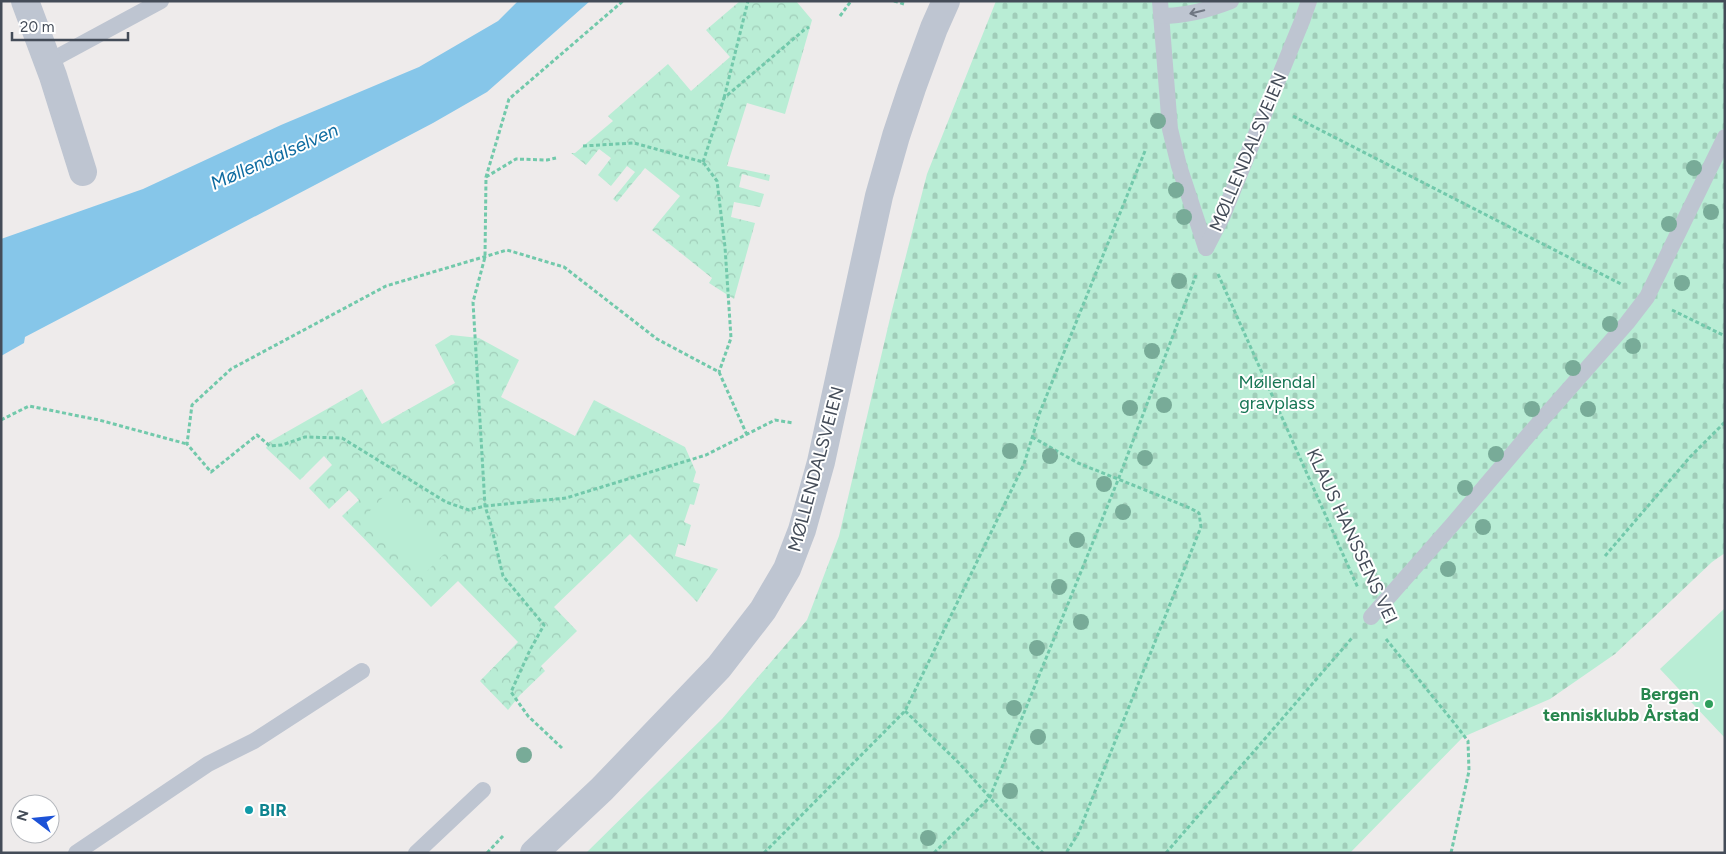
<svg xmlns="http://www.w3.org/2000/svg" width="1726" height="854" font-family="Figtree,sans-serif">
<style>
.forest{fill:url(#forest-crowns)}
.cemetery{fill:url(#cemetery-stones)}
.pitch{fill:#b9edd5}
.water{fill:#86c6e9}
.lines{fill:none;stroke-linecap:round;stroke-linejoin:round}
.path{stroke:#72c9ab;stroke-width:3;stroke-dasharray:4 2.5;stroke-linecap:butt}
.service{stroke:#bec5d1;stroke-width:16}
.minor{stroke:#bec5d1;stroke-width:28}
.tertiary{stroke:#bec5d1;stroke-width:28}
.tree{fill:#78ab98}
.oneway{stroke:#6f7682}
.leisure-dot{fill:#2e9e5b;stroke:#fff;stroke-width:2}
.culture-dot{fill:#0f9aa8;stroke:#fff;stroke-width:2}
.labels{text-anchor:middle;stroke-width:4;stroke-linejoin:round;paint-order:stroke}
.street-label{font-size:18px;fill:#444c58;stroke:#fff}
.park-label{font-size:18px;fill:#187655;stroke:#fff}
.leisure-label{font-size:18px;font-weight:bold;fill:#27864d;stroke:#fff;text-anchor:end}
.culture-label{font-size:18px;font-weight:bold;fill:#0d838f;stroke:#fff;text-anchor:start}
.water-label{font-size:19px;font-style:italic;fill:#0f6ca1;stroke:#fff}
</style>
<defs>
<pattern id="forest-crowns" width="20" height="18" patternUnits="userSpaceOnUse" patternTransform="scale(1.25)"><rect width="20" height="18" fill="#b9edd5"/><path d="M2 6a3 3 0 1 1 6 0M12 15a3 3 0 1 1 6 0" fill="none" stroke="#a0cdb9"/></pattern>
<pattern id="cemetery-stones" width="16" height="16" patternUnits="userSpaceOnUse" patternTransform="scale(1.25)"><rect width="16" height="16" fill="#b9edd5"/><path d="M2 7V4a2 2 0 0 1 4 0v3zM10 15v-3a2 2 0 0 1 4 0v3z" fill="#a0cdb9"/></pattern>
</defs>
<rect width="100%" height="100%" fill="#eeebeb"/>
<g class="forest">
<path d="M 740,1 L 796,1 L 812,20 L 785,114 L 747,103 L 727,166 L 770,175 L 769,181 L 742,174 L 739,187 L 764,194 L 760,207 L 734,202 L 731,217 L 755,223 L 734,299 L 709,283 L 712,278 L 652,230 L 680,196 L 645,168 L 617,202 L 613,199 L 635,172 L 627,166 L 611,186 L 598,175 L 611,158 L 599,149 L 586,165 L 571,153 L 575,153 L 613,121 L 608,116 L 668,64 L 691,91 L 730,57 L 706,30 Z"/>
<path d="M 451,335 L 479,338 L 519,360 L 501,397 L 575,436 L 594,400 L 685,447 L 696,472 L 693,482 L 700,484 L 694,505 L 690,504 L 684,522 L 691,525 L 685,546 L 678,544 L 675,556 L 718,569 L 697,602 L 630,534 L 554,607 L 577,631 L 541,666 L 545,671 L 520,695 L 508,710 L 480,681 L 518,642 L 458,581 L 431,607 L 342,516 L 359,500 L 349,490 L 329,509 L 309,488 L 332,465 L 324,456 L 300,480 L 266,448 L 269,442 L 362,389 L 382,424 L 455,383 L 435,345 Z"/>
</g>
<path class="cemetery" d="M 996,1 L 1725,1 L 1725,553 L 1712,562 L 1615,654 L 1550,699 L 1463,737 L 1350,853 L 586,853 L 722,719 L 807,620 L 839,536 L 891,314 L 927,174 Z"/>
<g class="pitch">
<path d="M 388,492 L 447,551 L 420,578 L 362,519 Z"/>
<path d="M 1725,608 L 1725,738 L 1660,669 Z"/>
</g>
<path class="water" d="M 518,1 L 590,1 L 487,92 L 433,123 L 25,337 L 24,343 L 1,356 L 1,239 L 143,189 L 281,125 L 419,67 L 498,21 Z"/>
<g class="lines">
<g class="path">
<path d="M 894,1 L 904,4"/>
<path d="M 840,16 L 851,1"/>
<path d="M 724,98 L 748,1"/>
<path d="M 1293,116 L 1621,284"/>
<path d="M 583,146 L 634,143 L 703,162 L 717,181 L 725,247 L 731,338 L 719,372"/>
<path d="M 703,162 L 724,98 L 804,30 L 809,27"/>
<path d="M 486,177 L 516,159 L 547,160 L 556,158"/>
<path d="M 1218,274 L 1358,588"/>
<path d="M 1672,310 L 1725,336"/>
<path d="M 1,420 L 29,406 L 99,420 L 187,444"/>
<path d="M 747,435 L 719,372 L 657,339 L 564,267 L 507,250 L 386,286 L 231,369 L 192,405 L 187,444 L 211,472 L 257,435 L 270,446 L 282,445 L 305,437 L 342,438 L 446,502 L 469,510 L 485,506 L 566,498 L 706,455 L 775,420 L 793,423"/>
<path d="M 1032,437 L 1078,463 L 1190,508 L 1199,513 L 1201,527 L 1078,834 L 1066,853"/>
<path d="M 1605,556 L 1690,457 L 1725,422"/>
<path d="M 1386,639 L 1455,724 L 1468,741 L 1469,771 L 1451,853"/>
<path d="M 905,711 L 959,763 L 1001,810 L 1043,853"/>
<path d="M 562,748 L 528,716 L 511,692 L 530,650 L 544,625 L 503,576 L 491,525 L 485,506 L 473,302 L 485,257 L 486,177 L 509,99 L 623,1"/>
<path d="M 487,853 L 503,836"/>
<path d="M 764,853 L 905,711 L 1024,464 L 1040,412 L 1145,151"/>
<path d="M 934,853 L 990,797 L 1120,475 L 1196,275"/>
<path d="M 1166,853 L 1352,638"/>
</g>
<g class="service">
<path d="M 1160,1 L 1170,129 L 1179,166 L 1206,248"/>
<path d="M 1162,16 C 1186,16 1208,10 1231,1"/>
<path d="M 48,62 L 161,1"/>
<path d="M 1206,248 L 1223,215 L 1302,21 L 1309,1"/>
<path d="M 1371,617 L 1452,525 L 1531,432 L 1627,323 L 1647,297 L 1725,137"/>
<path d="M 76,853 L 208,764 L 254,741 L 362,671"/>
<path d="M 416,853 L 483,790"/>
</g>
<path class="minor" d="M 25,1 L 53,76 L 83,172"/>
<path class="tertiary" d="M 534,853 L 602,789 L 719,667 L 763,610 L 787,569 L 802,530 L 821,462 L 879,196 L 896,136 L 912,88 L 934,28 L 946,1"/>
</g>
<g class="tree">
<circle cx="1158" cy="121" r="8"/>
<circle cx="1694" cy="168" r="8"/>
<circle cx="1176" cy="190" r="8"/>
<circle cx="1711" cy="212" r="8"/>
<circle cx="1184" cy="217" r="8"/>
<circle cx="1669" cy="224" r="8"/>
<circle cx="1179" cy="281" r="8"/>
<circle cx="1682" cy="283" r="8"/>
<circle cx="1610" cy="324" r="8"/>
<circle cx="1633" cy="346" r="8"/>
<circle cx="1152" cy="351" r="8"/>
<circle cx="1573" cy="368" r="8"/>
<circle cx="1164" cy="405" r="8"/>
<circle cx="1130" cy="408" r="8"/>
<circle cx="1532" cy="409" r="8"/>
<circle cx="1588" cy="409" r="8"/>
<circle cx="1010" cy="451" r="8"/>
<circle cx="1496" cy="454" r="8"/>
<circle cx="1050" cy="456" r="8"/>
<circle cx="1145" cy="458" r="8"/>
<circle cx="1104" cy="484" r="8"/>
<circle cx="1465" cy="488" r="8"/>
<circle cx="1123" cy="512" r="8"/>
<circle cx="1483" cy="527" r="8"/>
<circle cx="1077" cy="540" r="8"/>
<circle cx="1448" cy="569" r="8"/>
<circle cx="1059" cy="587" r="8"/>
<circle cx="1081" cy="622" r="8"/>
<circle cx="1037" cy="648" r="8"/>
<circle cx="1014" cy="708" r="8"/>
<circle cx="1038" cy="737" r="8"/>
<circle cx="524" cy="755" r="8"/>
<circle cx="1010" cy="791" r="8"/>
<circle cx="928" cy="838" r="8"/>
</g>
<defs><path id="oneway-shaft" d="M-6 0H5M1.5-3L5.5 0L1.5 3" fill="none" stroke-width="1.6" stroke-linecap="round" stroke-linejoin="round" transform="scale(1.25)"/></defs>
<use class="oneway" href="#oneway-shaft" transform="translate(1197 12) rotate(166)"/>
<circle class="leisure-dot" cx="1709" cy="704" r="5"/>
<circle class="culture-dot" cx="249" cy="810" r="5"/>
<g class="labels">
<g class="street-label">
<text transform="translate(1248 152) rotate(-67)" y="6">MØLLENDALSVEIEN</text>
<text transform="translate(816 469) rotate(-75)" y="6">MØLLENDALSVEIEN</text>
<text transform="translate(1352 536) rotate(65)" y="6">KLAUS HANSSENS VEI</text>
</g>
<g class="park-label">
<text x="1277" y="388">Møllendal<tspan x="1277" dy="21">gravplass</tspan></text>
</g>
<g class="leisure-label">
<text x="1699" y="700">Bergen<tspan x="1699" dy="21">tennisklubb Årstad</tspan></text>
</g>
<g class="culture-label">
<text x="259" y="816">BIR</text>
</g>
<g class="water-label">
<text transform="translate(274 156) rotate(-24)" y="7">Møllendalselven</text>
</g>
</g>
<rect width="1726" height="854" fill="none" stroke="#444c58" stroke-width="5"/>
<g transform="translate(35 819) rotate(286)"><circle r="24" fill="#ffffff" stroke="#b4b7bc"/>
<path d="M0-4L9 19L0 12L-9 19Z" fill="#1c52d7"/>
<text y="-8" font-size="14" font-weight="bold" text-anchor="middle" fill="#444c58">N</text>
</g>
<path d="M12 32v8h116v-8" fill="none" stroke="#444c58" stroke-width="2.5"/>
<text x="20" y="32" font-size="15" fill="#444c58" stroke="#ffffff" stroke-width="4" paint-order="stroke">20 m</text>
</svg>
